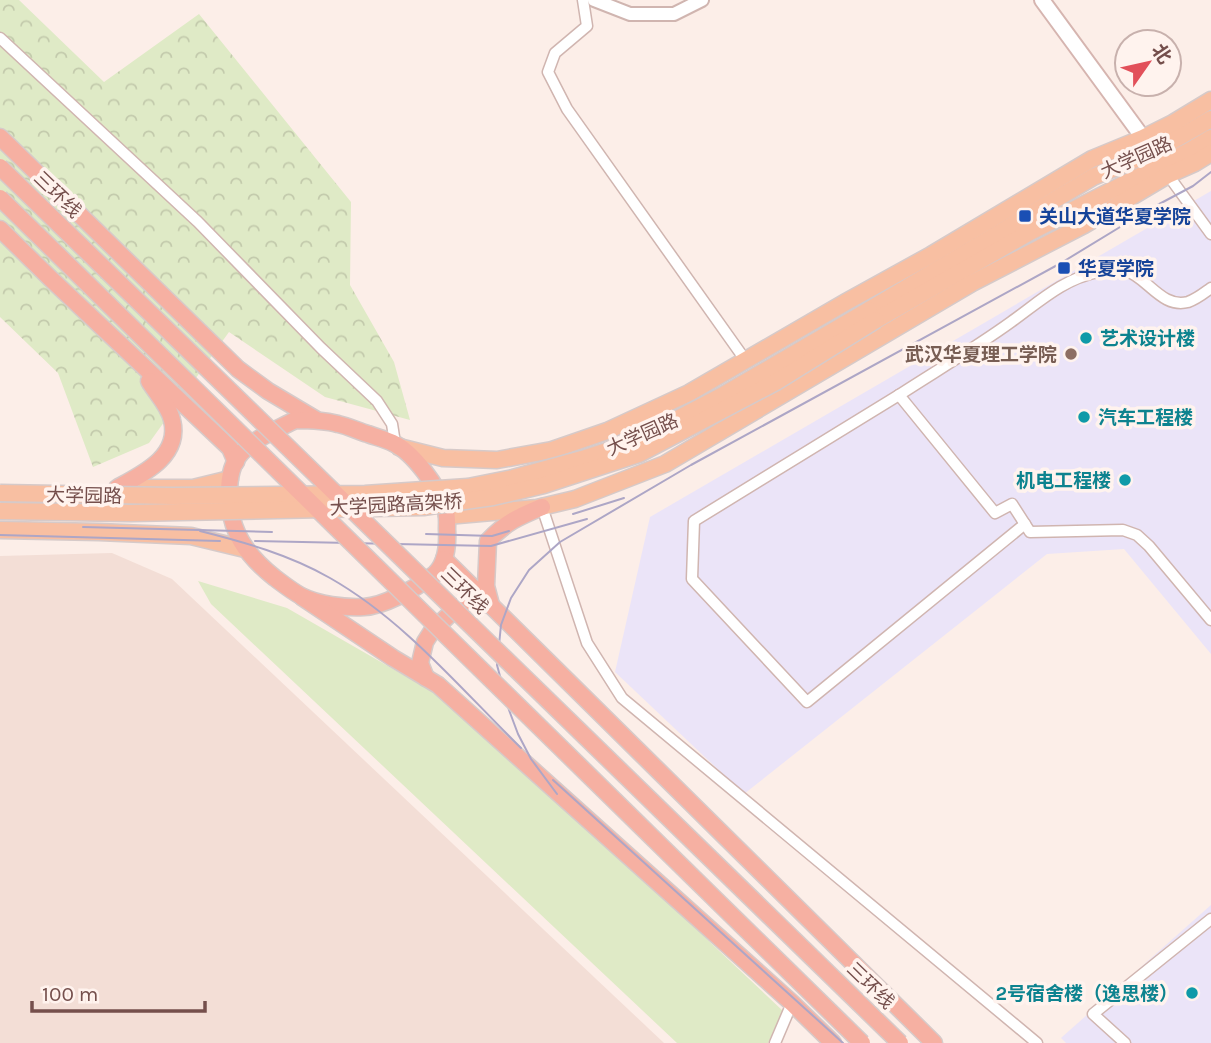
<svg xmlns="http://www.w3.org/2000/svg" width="1211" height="1043" font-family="Karla,'Noto Sans SC',sans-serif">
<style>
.residential{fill:#f3ded6}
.education{fill:#ebe4f8}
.green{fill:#dfeac6}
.forest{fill:url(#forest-crowns)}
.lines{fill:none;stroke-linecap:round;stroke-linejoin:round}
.minor-casing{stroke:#d0b5b0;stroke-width:13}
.tertiary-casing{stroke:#d0b5b0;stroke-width:16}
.secondary-casing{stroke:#d6b5b0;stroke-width:18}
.primary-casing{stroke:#d6cac9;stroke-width:19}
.trunk-casing{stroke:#d6cac9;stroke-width:19}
.minor{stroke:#fff;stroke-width:10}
.tertiary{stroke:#fff;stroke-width:12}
.secondary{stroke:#fff;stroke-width:14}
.primary{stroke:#f8bfa2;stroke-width:16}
.trunk{stroke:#f6b0a2;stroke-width:16}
.tram{stroke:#ada6c6;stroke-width:2}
.primary-bridge-casing{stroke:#d6cac9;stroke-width:19;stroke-linecap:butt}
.trunk-bridge-casing{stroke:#d6cac9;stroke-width:19;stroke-linecap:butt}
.primary-bridge{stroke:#f8bfa2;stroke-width:16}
.trunk-bridge{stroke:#f6b0a2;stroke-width:16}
.transit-dot{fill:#1a4fb4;stroke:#fff3ee;stroke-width:2.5}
.culture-dot{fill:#0f9aa8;stroke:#fff3ee;stroke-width:2.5}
.education-dot{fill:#8d6e63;stroke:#fff3ee;stroke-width:2.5}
.labels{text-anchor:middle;stroke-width:7;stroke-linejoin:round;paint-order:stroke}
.street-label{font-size:19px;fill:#754f4c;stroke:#fff3ee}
.transit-label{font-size:19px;font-weight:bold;fill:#164399;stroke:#fff3ee;text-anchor:start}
.culture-label{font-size:19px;font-weight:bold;fill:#0d838f;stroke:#fff3ee;text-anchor:start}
.education-label{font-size:19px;font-weight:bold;fill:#785e54;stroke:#fff3ee;text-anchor:end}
</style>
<defs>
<pattern id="forest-crowns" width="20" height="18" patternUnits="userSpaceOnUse" patternTransform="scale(1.75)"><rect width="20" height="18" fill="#dfeac6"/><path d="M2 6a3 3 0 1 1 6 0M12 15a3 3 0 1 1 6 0" fill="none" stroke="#c3caac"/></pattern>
</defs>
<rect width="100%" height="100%" fill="#fceee8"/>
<path class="residential" d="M 112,553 L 172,579 L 664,1043 L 0,1043 L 0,556 Z"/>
<g class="education">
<path d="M 1211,191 L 1211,654 L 1124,549 L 1047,554 L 744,794 L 615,672 L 650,517 Z"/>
<path d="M 1211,905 L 1211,1043 L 1066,1043 L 1061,1038 Z"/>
</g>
<path class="green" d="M 198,581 L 287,608 L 407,677 L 439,676 L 714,946 L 783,1011 L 768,1043 L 677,1043 L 211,604 Z"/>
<path class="forest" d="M 0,0 L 19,0 L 104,82 L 199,14 L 351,202 L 350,285 L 394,362 L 410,420 L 325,397 L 229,332 L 149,443 L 93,467 L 58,373 L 0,317 Z"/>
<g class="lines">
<defs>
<g id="minor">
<path d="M 583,0 L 587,26 L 555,53 L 548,72 L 567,109 L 746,361"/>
<path d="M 0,38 L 198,222 L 321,348 L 377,401 L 392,424 L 395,443"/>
<path d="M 1168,175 L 1211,234"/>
<path d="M 1211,288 C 1204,293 1197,299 1188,302 C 1161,309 1147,276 1124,270 C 1117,268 1105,270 1098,272 C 1063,279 1039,302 1011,322 C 975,348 936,371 899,395 L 995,513 L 1012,504 L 1030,532 L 1123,530 L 1137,535 L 1149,546 L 1211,620"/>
<path d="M 899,395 L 694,521 L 692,579 L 807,702 L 1025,524"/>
<path d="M 542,507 L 587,643 L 622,698 L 1037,1043"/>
<path d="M 775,1043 L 792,1003"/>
<path d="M 1125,1043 L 1093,1014 L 1211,919"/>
</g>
<path id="tertiary" d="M 594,0 L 630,14 L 674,14 L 702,0"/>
<path id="secondary" d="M 1042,0 L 1149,146"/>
<g id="primary">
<path d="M 869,310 L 1093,177 L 1153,152 L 1211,119"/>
<path d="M 876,320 L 1030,232 L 1189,151 L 1211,138"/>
<path d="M 399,447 L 443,458 L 497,460 L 552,450 L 607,431 L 689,393 L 846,302 L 931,255 L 1092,159 L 1143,138 L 1173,123 L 1211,100"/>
<path d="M 146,488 L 193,488 L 230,479"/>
<path d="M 447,516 L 537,508 L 575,499 L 665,464 L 972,283 L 1084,225 L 1168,175 L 1195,163 L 1211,153"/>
<path d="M 0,530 L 99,532 L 191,536 L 245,549"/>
</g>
<g id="trunk">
<path d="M 0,137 L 238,369 L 268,391 L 315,419"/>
<path d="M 0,229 L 51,279 L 230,448 L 236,462"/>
<path d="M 295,420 C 310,420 324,420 338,424 C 348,426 358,431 368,434 C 376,437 385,439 393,443 C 413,452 439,488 445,508 C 448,515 447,522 447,529 C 448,546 446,567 431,577 C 414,589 384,606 364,607 C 344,608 319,605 301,596 C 292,591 283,584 275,578 C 246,555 229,531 229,493 C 229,478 231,464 241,453 C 255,438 278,429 295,420 Z"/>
<path d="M 117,488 C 143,474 181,456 172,420 C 169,406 156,393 149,381"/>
<path d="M 444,559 L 934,1043"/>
<path d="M 302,597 L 393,658 L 438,685 L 792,1003 L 833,1043"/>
<path d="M 426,678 L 420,663 L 425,642 L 432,631 L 450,614 L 466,603 L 476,602 L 491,605 L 486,586 L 488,541 C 506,522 518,517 542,507"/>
</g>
</defs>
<use href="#minor" class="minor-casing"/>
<use href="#tertiary" class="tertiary-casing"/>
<use href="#secondary" class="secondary-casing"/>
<use href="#primary" class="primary-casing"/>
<use href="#trunk" class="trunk-casing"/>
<use href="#minor" class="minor"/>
<use href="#tertiary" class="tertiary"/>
<use href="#secondary" class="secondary"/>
<use href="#primary" class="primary"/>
<use href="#trunk" class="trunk"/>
<g class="tram">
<path d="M 573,514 L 624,498"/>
<path d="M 83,527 L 272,532"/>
<path d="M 200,531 C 244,542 290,555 330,578 C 404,620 461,689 521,748"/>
<path d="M 426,534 L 492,536 L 509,531"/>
<path d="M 0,535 L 220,541"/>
<path d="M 255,541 L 491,546 L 587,519"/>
<path d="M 553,780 L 843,1043"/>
<path d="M 557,794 L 531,759 L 518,734 L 509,710 L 497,665 L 501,625 L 511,598 L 529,570 L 560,542 L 691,465 L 1061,263 L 1148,210 L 1193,186 L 1211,172"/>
</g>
<defs>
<g id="primary-bridge">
<path d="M 0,493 L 172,496 L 365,494 L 468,487 L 513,478 L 582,459 L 622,446 L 660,428 L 725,394 L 869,310"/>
<path d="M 0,511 L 131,513 L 423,507 L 493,497 L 544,485 L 639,454 L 776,382 L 876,320"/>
</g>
<g id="trunk-bridge">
<path d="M 0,167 L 900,1043"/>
<path d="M 0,198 L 862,1043"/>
</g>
</defs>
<use href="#primary-bridge" class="primary-bridge-casing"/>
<use href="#trunk-bridge" class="trunk-bridge-casing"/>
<use href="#primary-bridge" class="primary-bridge"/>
<use href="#trunk-bridge" class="trunk-bridge"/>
</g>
<g class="transit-dot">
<rect x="1018" y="209" width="14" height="14" rx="3.5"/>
<rect x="1057" y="261" width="14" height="14" rx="3.5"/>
</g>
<g class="culture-dot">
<circle cx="1086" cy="338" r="7"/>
<circle cx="1084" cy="417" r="7"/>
<circle cx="1125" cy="480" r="7"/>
<circle cx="1192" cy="993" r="7"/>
</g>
<circle class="education-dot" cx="1071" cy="354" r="7"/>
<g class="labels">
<g class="street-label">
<text transform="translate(1136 157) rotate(-24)" y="7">大学园路</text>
<text transform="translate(58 194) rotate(44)" y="7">三环线</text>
<text transform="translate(642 434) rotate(-24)" y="7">大学园路</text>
<text transform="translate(84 495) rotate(1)" y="7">大学园路</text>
<text transform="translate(396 504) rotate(-3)" y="7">大学园路高架桥</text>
<text transform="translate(465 590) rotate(44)" y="7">三环线</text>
<text transform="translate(871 985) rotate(44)" y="7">三环线</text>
</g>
<g class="transit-label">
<text x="1039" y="223">关山大道华夏学院</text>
<text x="1078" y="275">华夏学院</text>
</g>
<g class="culture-label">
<text x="1100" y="345">艺术设计楼</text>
<text x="1098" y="424">汽车工程楼</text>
<text x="1111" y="487" text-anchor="end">机电工程楼</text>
<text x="1178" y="1000" text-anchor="end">2号宿舍楼（逸思楼）</text>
</g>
<g class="education-label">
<text x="1057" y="361">武汉华夏理工学院</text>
</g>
</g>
<g transform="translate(1148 63) rotate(56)"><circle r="33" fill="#fff3ee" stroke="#c8b1ad" stroke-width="2"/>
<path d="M0-5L12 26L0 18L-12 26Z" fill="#e2505a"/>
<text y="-10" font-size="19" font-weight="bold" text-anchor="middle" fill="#754f4c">北</text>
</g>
<path d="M32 1001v10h173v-10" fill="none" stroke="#754f4c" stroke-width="3.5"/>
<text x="42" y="1001" font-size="21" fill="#754f4c" stroke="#fff3ee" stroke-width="5" paint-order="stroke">100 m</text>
</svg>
